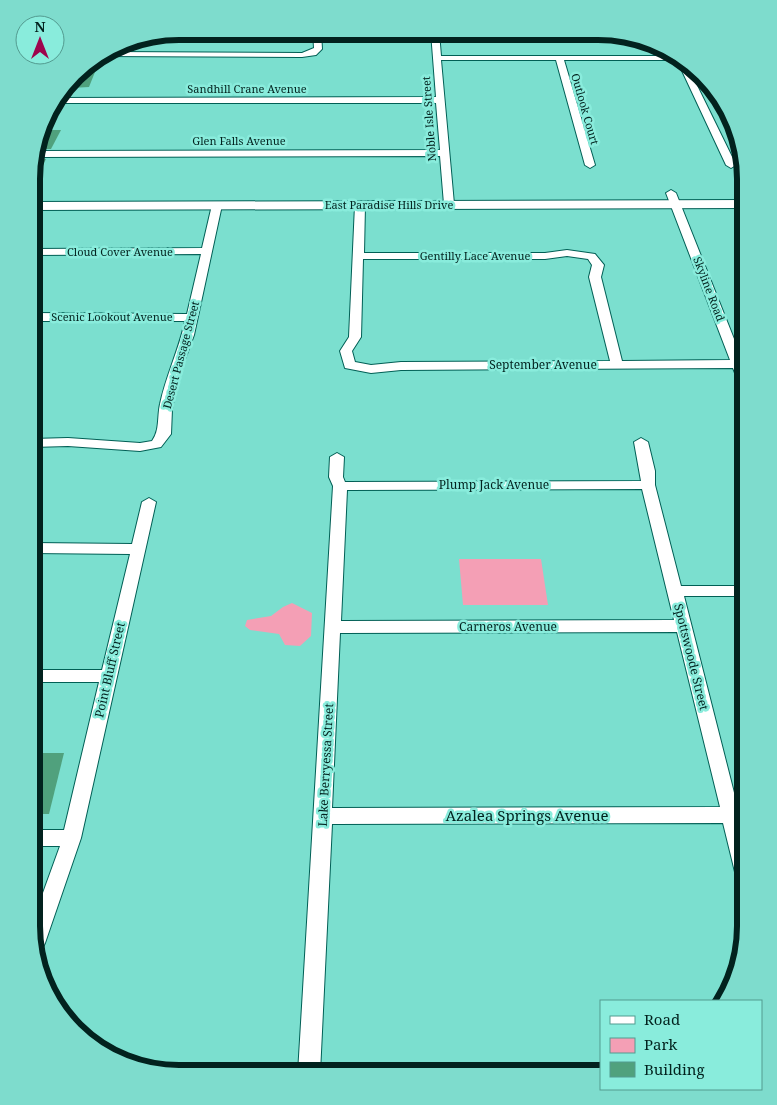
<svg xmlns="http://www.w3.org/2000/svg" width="777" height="1105" font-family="'Noto Serif',serif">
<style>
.green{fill:#f49fb5}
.building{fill:#50a17d}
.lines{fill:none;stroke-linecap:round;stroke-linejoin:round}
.minor-casing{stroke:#015f55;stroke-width:2}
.secondary-casing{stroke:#015f55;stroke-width:2}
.minor{fill:#fff;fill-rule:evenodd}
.secondary{fill:#fff;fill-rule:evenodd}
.labels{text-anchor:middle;stroke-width:5;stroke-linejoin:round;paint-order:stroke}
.far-street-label{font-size:11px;fill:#02221e;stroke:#89ecdc}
.street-label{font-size:12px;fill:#02221e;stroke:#89ecdc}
.near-street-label{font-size:15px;fill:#02221e;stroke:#89ecdc}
.rim{fill:none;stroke:#02221e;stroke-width:6}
</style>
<rect width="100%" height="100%" fill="#7bdfcf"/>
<g class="green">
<path d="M 459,559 L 541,559 L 548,605 L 463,605 Z"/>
<path d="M 292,603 L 312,613 L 311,636 L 300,646 L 285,645 L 279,634 L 250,630 L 245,626 L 247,620 L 271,616 L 283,607 Z"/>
</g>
<g class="building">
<path d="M 101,57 L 89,87 L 71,88 L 82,68 Z"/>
<path d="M 43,130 L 61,130 L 51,149 L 36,149 Z"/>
<path d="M 33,158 L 46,159 L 35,181 L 33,180 Z"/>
<path d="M 35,753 L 64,753 L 49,814 L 31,814 L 32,768 Z"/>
</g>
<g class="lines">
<defs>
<g id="minor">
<path d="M 313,32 L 321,32 L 322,49 L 316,55 L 302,57 L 103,56 L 110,52 L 302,53 L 314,48 Z"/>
<path d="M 431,32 L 439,32 L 441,56 L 673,56 L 685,61 L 736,165 L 731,168 L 726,165 L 677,60 L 564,60 L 595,165 L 590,168 L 585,165 L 556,60 L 441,60 L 454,204 L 449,207 L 444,204 L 440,156 L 34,157 L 35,151 L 440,150 L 436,103 L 53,103 L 57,98 L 436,97 Z"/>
<path d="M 671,190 L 676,193 L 744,364 L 746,389 L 740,385 L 733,368 L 401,370 L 371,373 L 345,368 L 340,351 L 349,337 L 355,205 L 360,202 L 365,205 L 364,253 L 545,253 L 567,250 L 595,254 L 604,265 L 601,277 L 622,361 L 730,360 L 666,193 ZM 567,256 L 588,259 L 592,265 L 589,277 L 610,361 L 401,362 L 371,365 L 355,362 L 352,351 L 361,337 L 363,259 L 545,259 Z"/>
<path d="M 217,202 L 222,205 L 194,335 L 177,381 L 172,409 L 171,434 L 161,447 L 140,451 L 68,446 L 32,447 L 32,439 L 68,438 L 140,443 L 152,441 C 160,430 157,417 160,404 C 166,375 179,350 185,321 L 32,321 L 32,313 L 187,314 L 201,254 L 32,255 L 32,249 L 202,248 L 212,205 Z"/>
<path d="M 641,438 L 648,442 L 655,471 L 655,485 L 681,586 L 746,586 L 746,596 L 684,596 L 745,836 L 745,880 L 738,878 L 735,872 L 723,823 L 332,824 L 320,1073 L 298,1073 L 333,486 L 329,477 L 330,457 L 337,453 L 344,457 L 343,477 L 345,482 L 641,481 L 634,442 ZM 642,489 L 674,620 L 341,621 L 347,490 ZM 677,632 L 720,807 L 332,808 L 340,633 Z"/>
<path d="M 149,498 L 156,502 L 81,838 L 45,943 L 42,949 L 37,951 L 31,926 L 60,846 L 31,846 L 31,830 L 64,830 L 99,682 L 32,682 L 32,670 L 102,670 L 130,554 L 32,553 L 32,543 L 132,544 L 142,502 Z"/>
</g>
<path id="secondary" d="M 746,200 L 746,208 L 32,210 L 32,202 Z"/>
</defs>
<use href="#minor" class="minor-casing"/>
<use href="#secondary" class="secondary-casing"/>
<use href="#minor" class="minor"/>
<use href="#secondary" class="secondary"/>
</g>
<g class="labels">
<g class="far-street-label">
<text x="247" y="93">Sandhill Crane Avenue</text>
<text transform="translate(585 109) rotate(74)" y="4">Outlook Court</text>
<text transform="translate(429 119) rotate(-94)" y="4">Noble Isle Street</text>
<text x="239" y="145">Glen Falls Avenue</text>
<text x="389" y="209">East Paradise Hills Drive</text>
<text x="120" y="256">Cloud Cover Avenue</text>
<text x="475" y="260">Gentilly Lace Avenue</text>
<text transform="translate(709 289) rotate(69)" y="4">Skyline Road</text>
<text x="112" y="321">Scenic Lookout Avenue</text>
<text transform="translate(181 355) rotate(-75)" y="4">Desert Passage Street</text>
</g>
<g class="street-label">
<text x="543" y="369">September Avenue</text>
<text x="494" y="489">Plump Jack Avenue</text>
<text x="508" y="631">Carneros Avenue</text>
<text transform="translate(691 657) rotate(76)" y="4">Spottswoode Street</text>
<text transform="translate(110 670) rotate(-77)" y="4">Point Bluff Street</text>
<text transform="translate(326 765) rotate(-87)" y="4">Lake Berryessa Street</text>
</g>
<g class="near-street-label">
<text x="527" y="821">Azalea Springs Avenue</text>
</g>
</g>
<path d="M0 0H777V1105H0ZM179 40H598A139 139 0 0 1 737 179V926A139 139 0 0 1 598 1065H179A139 139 0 0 1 40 926V179A139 139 0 0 1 179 40Z" fill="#7edccd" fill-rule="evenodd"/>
<path class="rim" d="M179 40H598A139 139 0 0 1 737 179V926A139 139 0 0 1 598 1065H179A139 139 0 0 1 40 926V179A139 139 0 0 1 179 40Z"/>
<rect x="600" y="1000" width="162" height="90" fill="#89ecdc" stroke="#539b90"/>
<rect x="610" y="1016" width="25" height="8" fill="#ffffff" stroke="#539b90"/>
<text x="644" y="1025" font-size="15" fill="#02221e">Road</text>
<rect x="610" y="1038" width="25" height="15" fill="#f49fb5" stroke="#539b90"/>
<text x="644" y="1050" font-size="15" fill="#02221e">Park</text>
<rect x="610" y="1062" width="25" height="15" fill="#50a17d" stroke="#539b90"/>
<text x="644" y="1075" font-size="15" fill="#02221e">Building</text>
<g transform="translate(40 40)"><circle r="24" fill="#89ecdc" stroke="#539b90"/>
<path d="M0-4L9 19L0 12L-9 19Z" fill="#9e054d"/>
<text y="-8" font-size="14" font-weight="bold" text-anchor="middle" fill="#02221e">N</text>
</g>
</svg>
